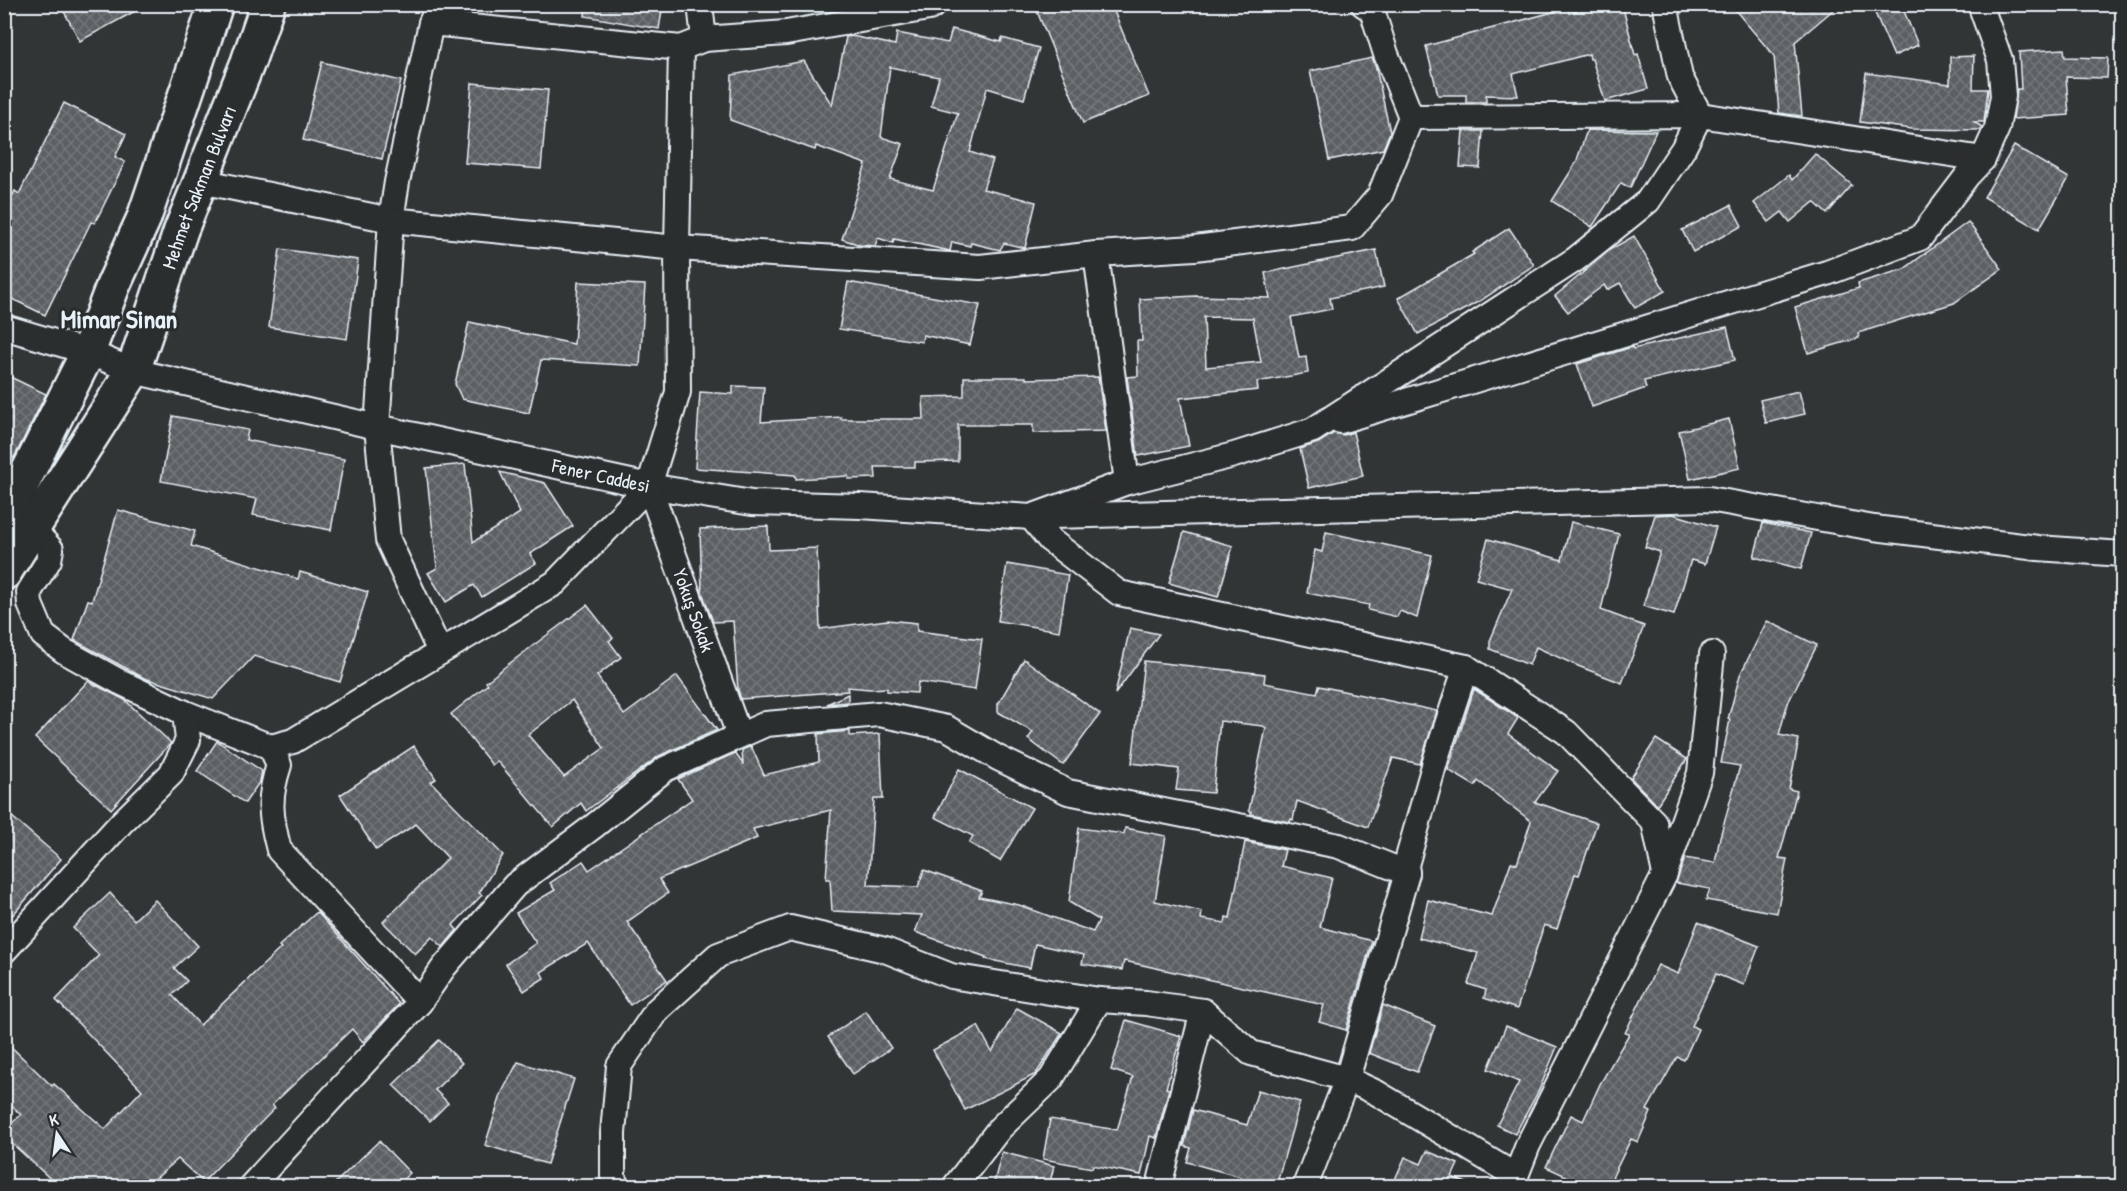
<svg xmlns="http://www.w3.org/2000/svg" width="2127" height="1191" font-family="'Patrick Hand',sans-serif">
<style>
.building{fill:url(#building-cross-hatch);stroke:#e8f1f8;stroke-width:1.5;fill-rule:evenodd}
.lines{fill:none;stroke-linecap:round;stroke-linejoin:round}
.street-casing{stroke:#e8f1f8;stroke-width:28}
.secondary-casing{stroke:#e8f1f8;stroke-width:38}
.street{stroke:#2a2d2e;stroke-width:24}
.secondary{stroke:#2a2d2e;stroke-width:33}
.labels{text-anchor:middle;stroke-width:6;stroke-linejoin:round;paint-order:stroke}
.street-label{font-size:20px;fill:#e8f1f8;stroke:#2a2d2e}
.district-label{font-size:26px;font-weight:bold;fill:#e8f1f8;stroke:#2a2d2e}
</style>
<defs>
<pattern id="building-cross-hatch" width="8" height="8" patternUnits="userSpaceOnUse" patternTransform="scale(1.5)"><rect width="8" height="8" fill="#5c6063"/><path d="M0 0l8 8M0 8l8-8" fill="none" stroke="#73777a"/></pattern>
</defs>
<rect width="100%" height="100%" fill="#323536"/>
<filter id="ink" filterUnits="userSpaceOnUse"><feTurbulence type="fractalNoise" baseFrequency=".0167" numOctaves="2"/><feDisplacementMap in="SourceGraphic" scale="12" xChannelSelector="R" yChannelSelector="G"/><feConvolveMatrix kernelMatrix="1 2 1 2 8 2 1 2 1" color-interpolation-filters="sRGB"/></filter>
<g filter="url(#ink)">
<g class="building">
<path d="M 60,4 L 148,4 L 80,41 Z"/>
<path d="M 586,4 L 663,4 L 659,29 L 585,16 Z"/>
<path d="M 1034,4 L 1111,4 L 1149,96 L 1083,123 Z"/>
<path d="M 1601,4 L 1622,4 L 1635,55 L 1638,54 L 1648,89 L 1605,101 L 1592,59 L 1590,59 L 1589,54 L 1513,74 L 1518,96 L 1486,95 L 1486,102 L 1466,102 L 1466,95 L 1438,95 L 1426,46 L 1568,8 L 1569,13 Z"/>
<path d="M 1730,4 L 1840,4 L 1795,42 L 1802,116 L 1779,113 L 1774,56 Z"/>
<path d="M 1871,4 L 1901,4 L 1918,45 L 1894,56 Z"/>
<path d="M 952,29 L 1001,42 L 1002,38 L 1039,48 L 1024,99 L 987,88 L 970,152 L 993,160 L 983,189 L 1036,202 L 1025,248 L 1004,243 L 1000,250 L 971,243 L 970,246 L 952,242 L 950,251 L 894,239 L 893,243 L 878,238 L 875,246 L 860,245 L 842,239 L 866,164 L 816,146 L 815,150 L 730,120 L 732,75 L 804,61 L 832,105 L 846,37 L 852,36 L 895,45 L 897,33 L 948,43 ZM 890,67 L 939,77 L 931,106 L 958,113 L 933,190 L 890,179 L 903,144 L 881,137 Z"/>
<path d="M 2064,49 L 2065,57 L 2108,58 L 2107,78 L 2066,77 L 2069,115 L 2013,119 L 2017,89 L 2021,89 L 2019,52 Z"/>
<path d="M 1974,56 L 1973,89 L 1988,89 L 1984,122 L 1974,122 L 1982,127 L 1980,130 L 1912,129 L 1860,122 L 1866,73 L 1950,84 L 1950,57 Z"/>
<path d="M 1372,58 L 1376,68 L 1390,132 L 1383,149 L 1329,160 L 1310,71 Z"/>
<path d="M 322,62 L 401,81 L 382,159 L 303,140 Z"/>
<path d="M 472,83 L 548,90 L 541,169 L 465,163 Z"/>
<path d="M 64,103 L 126,134 L 115,157 L 125,162 L 95,223 L 91,222 L 45,315 L 4,295 L 4,212 L 15,191 L 19,194 Z"/>
<path d="M 1587,130 L 1656,131 L 1630,188 L 1621,183 L 1592,227 L 1552,201 L 1576,163 Z"/>
<path d="M 1463,131 L 1483,131 L 1480,168 L 1460,167 Z"/>
<path d="M 2014,146 L 2069,178 L 2039,229 L 1984,197 Z"/>
<path d="M 1815,154 L 1852,185 L 1827,214 L 1814,202 L 1790,222 L 1782,212 L 1769,222 L 1754,203 L 1789,175 L 1792,180 Z"/>
<path d="M 1731,205 L 1742,226 L 1693,252 L 1682,230 Z"/>
<path d="M 1968,222 L 2002,269 L 1954,303 L 1858,333 L 1859,338 L 1808,353 L 1795,307 L 1859,288 L 1858,283 L 1904,269 Z"/>
<path d="M 1509,228 L 1534,265 L 1480,301 L 1418,334 L 1398,298 L 1474,254 L 1472,252 Z"/>
<path d="M 1634,236 L 1665,291 L 1635,308 L 1620,283 L 1607,290 L 1604,285 L 1568,312 L 1555,296 L 1611,249 Z"/>
<path d="M 280,249 L 358,260 L 347,339 L 269,327 Z"/>
<path d="M 1376,250 L 1384,287 L 1330,298 L 1332,309 L 1291,317 L 1299,358 L 1306,357 L 1308,373 L 1257,382 L 1258,390 L 1180,398 L 1189,446 L 1138,456 L 1127,377 L 1138,376 L 1137,341 L 1142,341 L 1140,299 L 1196,296 L 1270,298 L 1265,273 ZM 1204,317 L 1253,318 L 1261,362 L 1206,367 Z"/>
<path d="M 578,282 L 645,285 L 640,366 L 541,360 L 529,413 L 462,399 L 455,384 L 469,322 L 574,344 Z"/>
<path d="M 848,282 L 980,305 L 970,345 L 923,335 L 922,342 L 839,329 Z"/>
<path d="M 1727,327 L 1735,360 L 1644,381 L 1646,388 L 1592,407 L 1577,364 L 1632,347 L 1633,349 Z"/>
<path d="M 4,374 L 46,394 L 14,458 L 4,453 Z"/>
<path d="M 964,377 L 1026,377 L 1026,379 L 1098,377 L 1106,431 L 1033,433 L 1033,425 L 958,425 L 958,461 L 915,462 L 915,467 L 875,467 L 876,478 L 848,479 L 848,476 L 796,479 L 795,475 L 695,468 L 700,392 L 733,394 L 733,386 L 764,387 L 761,422 L 841,417 L 841,419 L 924,419 L 923,397 L 964,396 Z"/>
<path d="M 1799,391 L 1805,414 L 1766,423 L 1760,400 Z"/>
<path d="M 173,416 L 248,430 L 246,440 L 344,459 L 331,530 L 253,515 L 257,499 L 161,481 Z"/>
<path d="M 1729,419 L 1740,468 L 1690,479 L 1679,431 Z"/>
<path d="M 1353,432 L 1363,476 L 1309,488 L 1300,449 L 1318,443 L 1334,433 L 1344,435 Z"/>
<path d="M 465,464 L 473,542 L 520,513 L 500,472 L 545,483 L 573,526 L 530,554 L 536,563 L 482,597 L 474,585 L 446,602 L 428,573 L 437,568 L 426,468 Z"/>
<path d="M 118,510 L 195,531 L 191,546 L 298,579 L 300,572 L 368,592 L 340,682 L 254,656 L 213,699 L 144,678 L 74,640 L 88,600 L 92,601 Z"/>
<path d="M 1673,514 L 1716,527 L 1705,564 L 1691,560 L 1674,615 L 1643,606 L 1660,552 L 1645,547 L 1655,515 Z"/>
<path d="M 1571,522 L 1619,534 L 1601,610 L 1644,626 L 1622,683 L 1578,666 L 1536,647 L 1529,665 L 1490,649 L 1490,641 L 1512,589 L 1476,579 L 1488,539 L 1562,560 Z"/>
<path d="M 1763,523 L 1811,533 L 1801,569 L 1754,557 Z"/>
<path d="M 768,526 L 769,550 L 817,548 L 820,629 L 887,620 L 917,623 L 917,631 L 982,639 L 975,690 L 918,682 L 917,693 L 887,691 L 887,688 L 870,689 L 847,687 L 848,691 L 741,699 L 738,690 L 733,621 L 713,622 L 702,592 L 700,529 Z"/>
<path d="M 1184,532 L 1233,546 L 1218,597 L 1169,583 Z"/>
<path d="M 1326,532 L 1432,555 L 1417,618 L 1400,611 L 1397,617 L 1368,610 L 1369,605 L 1307,593 L 1315,550 L 1322,552 Z"/>
<path d="M 1007,564 L 1068,575 L 1059,631 L 998,621 Z"/>
<path d="M 587,605 L 613,638 L 609,641 L 621,657 L 597,676 L 624,715 L 677,676 L 717,730 L 659,756 L 586,811 L 581,803 L 553,827 L 497,761 L 492,765 L 451,714 L 488,684 L 486,682 L 506,666 ZM 572,700 L 604,748 L 564,777 L 528,735 Z"/>
<path d="M 1767,621 L 1817,645 L 1787,705 L 1779,735 L 1799,739 L 1789,789 L 1797,791 L 1779,858 L 1787,859 L 1777,913 L 1706,900 L 1710,889 L 1676,883 L 1685,858 L 1715,863 L 1720,837 L 1740,766 L 1721,763 L 1730,720 L 1728,719 L 1740,675 Z"/>
<path d="M 1130,628 L 1159,634 L 1115,694 Z"/>
<path d="M 1024,659 L 1100,714 L 1063,765 L 1028,739 L 1033,732 L 998,712 L 998,704 Z"/>
<path d="M 1144,661 L 1265,674 L 1264,683 L 1317,693 L 1319,686 L 1437,711 L 1420,764 L 1393,758 L 1368,827 L 1297,801 L 1293,820 L 1291,819 L 1290,822 L 1251,814 L 1251,811 L 1249,810 L 1266,728 L 1263,726 L 1220,721 L 1213,793 L 1176,790 L 1179,769 L 1132,763 Z"/>
<path d="M 88,681 L 125,700 L 171,743 L 111,809 L 35,738 Z"/>
<path d="M 1474,689 L 1518,718 L 1508,734 L 1558,771 L 1535,802 L 1597,823 L 1579,875 L 1575,874 L 1557,929 L 1544,925 L 1517,1009 L 1484,998 L 1486,990 L 1468,984 L 1478,953 L 1419,938 L 1428,900 L 1492,916 L 1511,862 L 1517,864 L 1531,821 L 1478,781 L 1475,786 L 1448,770 Z"/>
<path d="M 848,694 L 848,702 L 827,704 Z"/>
<path d="M 850,731 L 850,736 L 880,734 L 883,799 L 874,799 L 868,885 L 918,887 L 924,870 L 982,891 L 979,897 L 1019,905 L 1093,932 L 1099,920 L 1069,902 L 1079,828 L 1124,834 L 1125,828 L 1166,836 L 1155,901 L 1202,912 L 1201,919 L 1225,923 L 1226,917 L 1230,918 L 1245,842 L 1285,850 L 1281,866 L 1332,878 L 1320,927 L 1372,941 L 1346,1030 L 1319,1022 L 1324,1005 L 1124,961 L 1122,970 L 1082,964 L 1084,955 L 1035,944 L 1030,968 L 985,959 L 986,957 L 915,932 L 922,915 L 832,911 L 830,879 L 826,879 L 831,810 L 753,829 L 757,838 L 659,879 L 668,893 L 627,922 L 667,980 L 630,1005 L 588,943 L 541,972 L 544,978 L 524,991 L 506,964 L 536,943 L 516,913 L 555,890 L 550,883 L 583,861 L 589,870 L 692,799 L 678,779 L 735,753 L 743,764 L 742,750 L 751,746 L 764,775 L 819,762 L 818,734 Z"/>
<path d="M 1656,739 L 1687,759 L 1657,805 L 1631,778 Z"/>
<path d="M 217,741 L 262,771 L 260,781 L 245,803 L 197,771 Z"/>
<path d="M 414,746 L 436,779 L 431,782 L 503,855 L 479,893 L 482,895 L 453,925 L 457,930 L 443,947 L 432,937 L 415,954 L 383,922 L 448,858 L 416,824 L 376,850 L 340,795 Z"/>
<path d="M 959,769 L 1032,808 L 1000,861 L 969,843 L 973,836 L 935,817 Z"/>
<path d="M 4,810 L 61,859 L 4,925 Z"/>
<path d="M 110,893 L 134,920 L 155,900 L 198,946 L 174,968 L 187,981 L 172,995 L 200,1025 L 281,948 L 279,946 L 317,912 L 399,1004 L 363,1042 L 352,1029 L 272,1105 L 275,1108 L 203,1182 L 178,1159 L 147,1186 L 58,1186 L 4,1136 L 4,1130 L 21,1115 L 4,1098 L 4,1040 L 52,1086 L 54,1084 L 105,1129 L 142,1090 L 56,1000 L 99,955 L 73,928 Z"/>
<path d="M 1698,922 L 1759,946 L 1744,985 L 1716,974 L 1692,1026 L 1698,1029 L 1684,1060 L 1677,1057 L 1647,1110 L 1651,1112 L 1638,1142 L 1631,1139 L 1608,1186 L 1588,1186 L 1546,1167 L 1571,1115 L 1583,1121 L 1600,1084 L 1629,1034 L 1625,1033 L 1658,965 L 1678,974 Z"/>
<path d="M 1383,1005 L 1435,1026 L 1417,1072 L 1369,1053 Z"/>
<path d="M 1017,1008 L 1062,1033 L 1036,1074 L 965,1110 L 933,1050 L 978,1026 L 992,1052 Z"/>
<path d="M 866,1011 L 891,1048 L 853,1074 L 828,1037 Z"/>
<path d="M 1126,1020 L 1181,1036 L 1166,1088 L 1169,1089 L 1156,1138 L 1150,1136 L 1141,1175 L 1093,1165 L 1092,1168 L 1043,1159 L 1050,1119 L 1117,1130 L 1133,1077 L 1111,1070 Z"/>
<path d="M 1506,1026 L 1557,1047 L 1539,1090 L 1515,1134 L 1497,1125 L 1519,1082 L 1488,1069 Z"/>
<path d="M 439,1040 L 462,1063 L 435,1090 L 448,1103 L 430,1121 L 393,1085 Z"/>
<path d="M 518,1062 L 574,1079 L 547,1164 L 485,1145 L 502,1092 Z"/>
<path d="M 1258,1090 L 1300,1102 L 1276,1186 L 1238,1186 L 1241,1177 L 1187,1162 L 1191,1148 L 1184,1146 L 1193,1110 L 1247,1125 Z"/>
<path d="M 379,1141 L 410,1173 L 396,1186 L 332,1186 Z"/>
<path d="M 1427,1151 L 1458,1164 L 1452,1177 L 1474,1186 L 1392,1186 L 1405,1157 L 1421,1164 Z"/>
<path d="M 1002,1152 L 1054,1166 L 1049,1186 L 993,1186 Z"/>
</g>
<g class="lines">
<defs>
<g id="street">
<path d="M 439,4 L 431,23 L 397,182 L 391,220 L 377,427 L 388,540 L 440,652"/>
<path d="M 431,23 L 681,48"/>
<path d="M 704,39 L 786,33 L 929,8 L 935,4"/>
<path d="M 1411,117 L 1700,115 L 1983,159"/>
<path d="M 200,181 L 391,220 L 677,248 L 980,267 L 1096,254 L 1195,248 L 1352,228 L 1380,195 L 1411,117 L 1386,54 L 1372,10 L 1363,4"/>
<path d="M 1096,254 L 1127,482"/>
<path id="s1" d="M 4,327 L 88,352 L 133,371 L 377,427 L 649,486 L 752,503 L 860,506 L 1031,517 L 1127,482 L 1234,455 L 1313,430 L 1576,259 L 1648,201 L 1683,149 L 1700,115 L 1680,77 L 1665,4"/>
<path d="M 1340,421 L 1827,273 L 1920,238 L 1967,176 L 1983,159 L 1997,128 L 2003,96 L 2000,60 L 1980,4"/>
<path id="s2" d="M 649,486 L 739,735"/>
<path d="M 1052,516 L 1709,499 L 1874,528 L 2038,548 L 2122,554"/>
<path d="M 1031,517 L 1050,540 L 1119,593 L 1466,667 L 1566,732 L 1654,822 L 1665,874 L 1528,1145 L 1512,1186"/>
<path d="M 30,533 L 40,537 L 51,549 L 49,560 L 29,592 L 30,604 L 43,635 L 64,651 L 120,682 L 185,713 L 271,747 L 293,741 L 555,583 L 649,486 L 678,392 L 677,248 L 681,48 L 704,39 L 700,4"/>
<path d="M 271,747 L 279,765 C 268,798 270,816 279,850 L 420,1002 L 444,967 L 515,885 L 594,826 L 665,769 L 766,724 L 879,714 L 947,728 L 998,758 L 1068,792 L 1339,846 L 1407,873 L 1347,1079 L 1305,1186"/>
<path d="M 1407,873 L 1406,865 L 1437,755 L 1466,667"/>
<path d="M 1665,873 L 1700,773 L 1712,654"/>
<path d="M 4,951 L 122,822 L 171,774 L 188,740 L 185,713"/>
<path d="M 251,1186 L 420,1002"/>
<path d="M 616,1186 L 613,1176 L 613,1133 L 619,1066 L 657,1010 L 718,955 L 790,928 L 885,950 L 951,976 L 1099,1000 L 1146,1003 L 1203,1011 L 1251,1053 L 1347,1079 L 1377,1093 L 1516,1176"/>
<path d="M 955,1186 L 1000,1128 L 1051,1079 L 1099,1000"/>
<path d="M 1159,1186 L 1203,1011"/>
</g>
<g id="secondary">
<path d="M 4,520 L 88,352 L 113,286 L 144,218 L 216,4"/>
<path id="s3" d="M 4,573 L 133,371 L 181,230 L 248,62 L 268,4"/>
</g>
</defs>
<use href="#street" class="street-casing"/>
<use href="#secondary" class="secondary-casing"/>
<use href="#street" class="street"/>
<use href="#secondary" class="secondary"/>
</g>
</g>
<g class="labels">
<g class="street-label">
<text dy="7" stroke="none"><textPath href="#s3" startOffset="435">Mehmet Sakman Bulvarı</textPath></text>
<text dy="7" stroke="none"><textPath href="#s1" startOffset="616">Fener Caddesi</textPath></text>
<text dy="7" stroke="none"><textPath href="#s2" startOffset="132">Yokuş Sokak</textPath></text>
</g>
<g class="district-label">
<text x="119" y="328">Mimar Sinan</text>
</g>
</g>
<rect width="2127" height="1191" fill="none" stroke="#2a2d2e" stroke-width="24"/>
<rect x="12" y="12" width="2103" height="1167" fill="none" stroke="#e8f1f8" stroke-width="2" filter="url(#ink)"/>
<g transform="translate(57 1134) rotate(347)" stroke="#2a2d2e" stroke-width="4.5" paint-order="stroke">
<path d="M0-4.5L10 22L0 15L-10 22Z" fill="#e8f1f8"/>
<text y="-9" font-size="16" font-weight="bold" text-anchor="middle" fill="#e8f1f8">K</text>
</g>
</svg>
